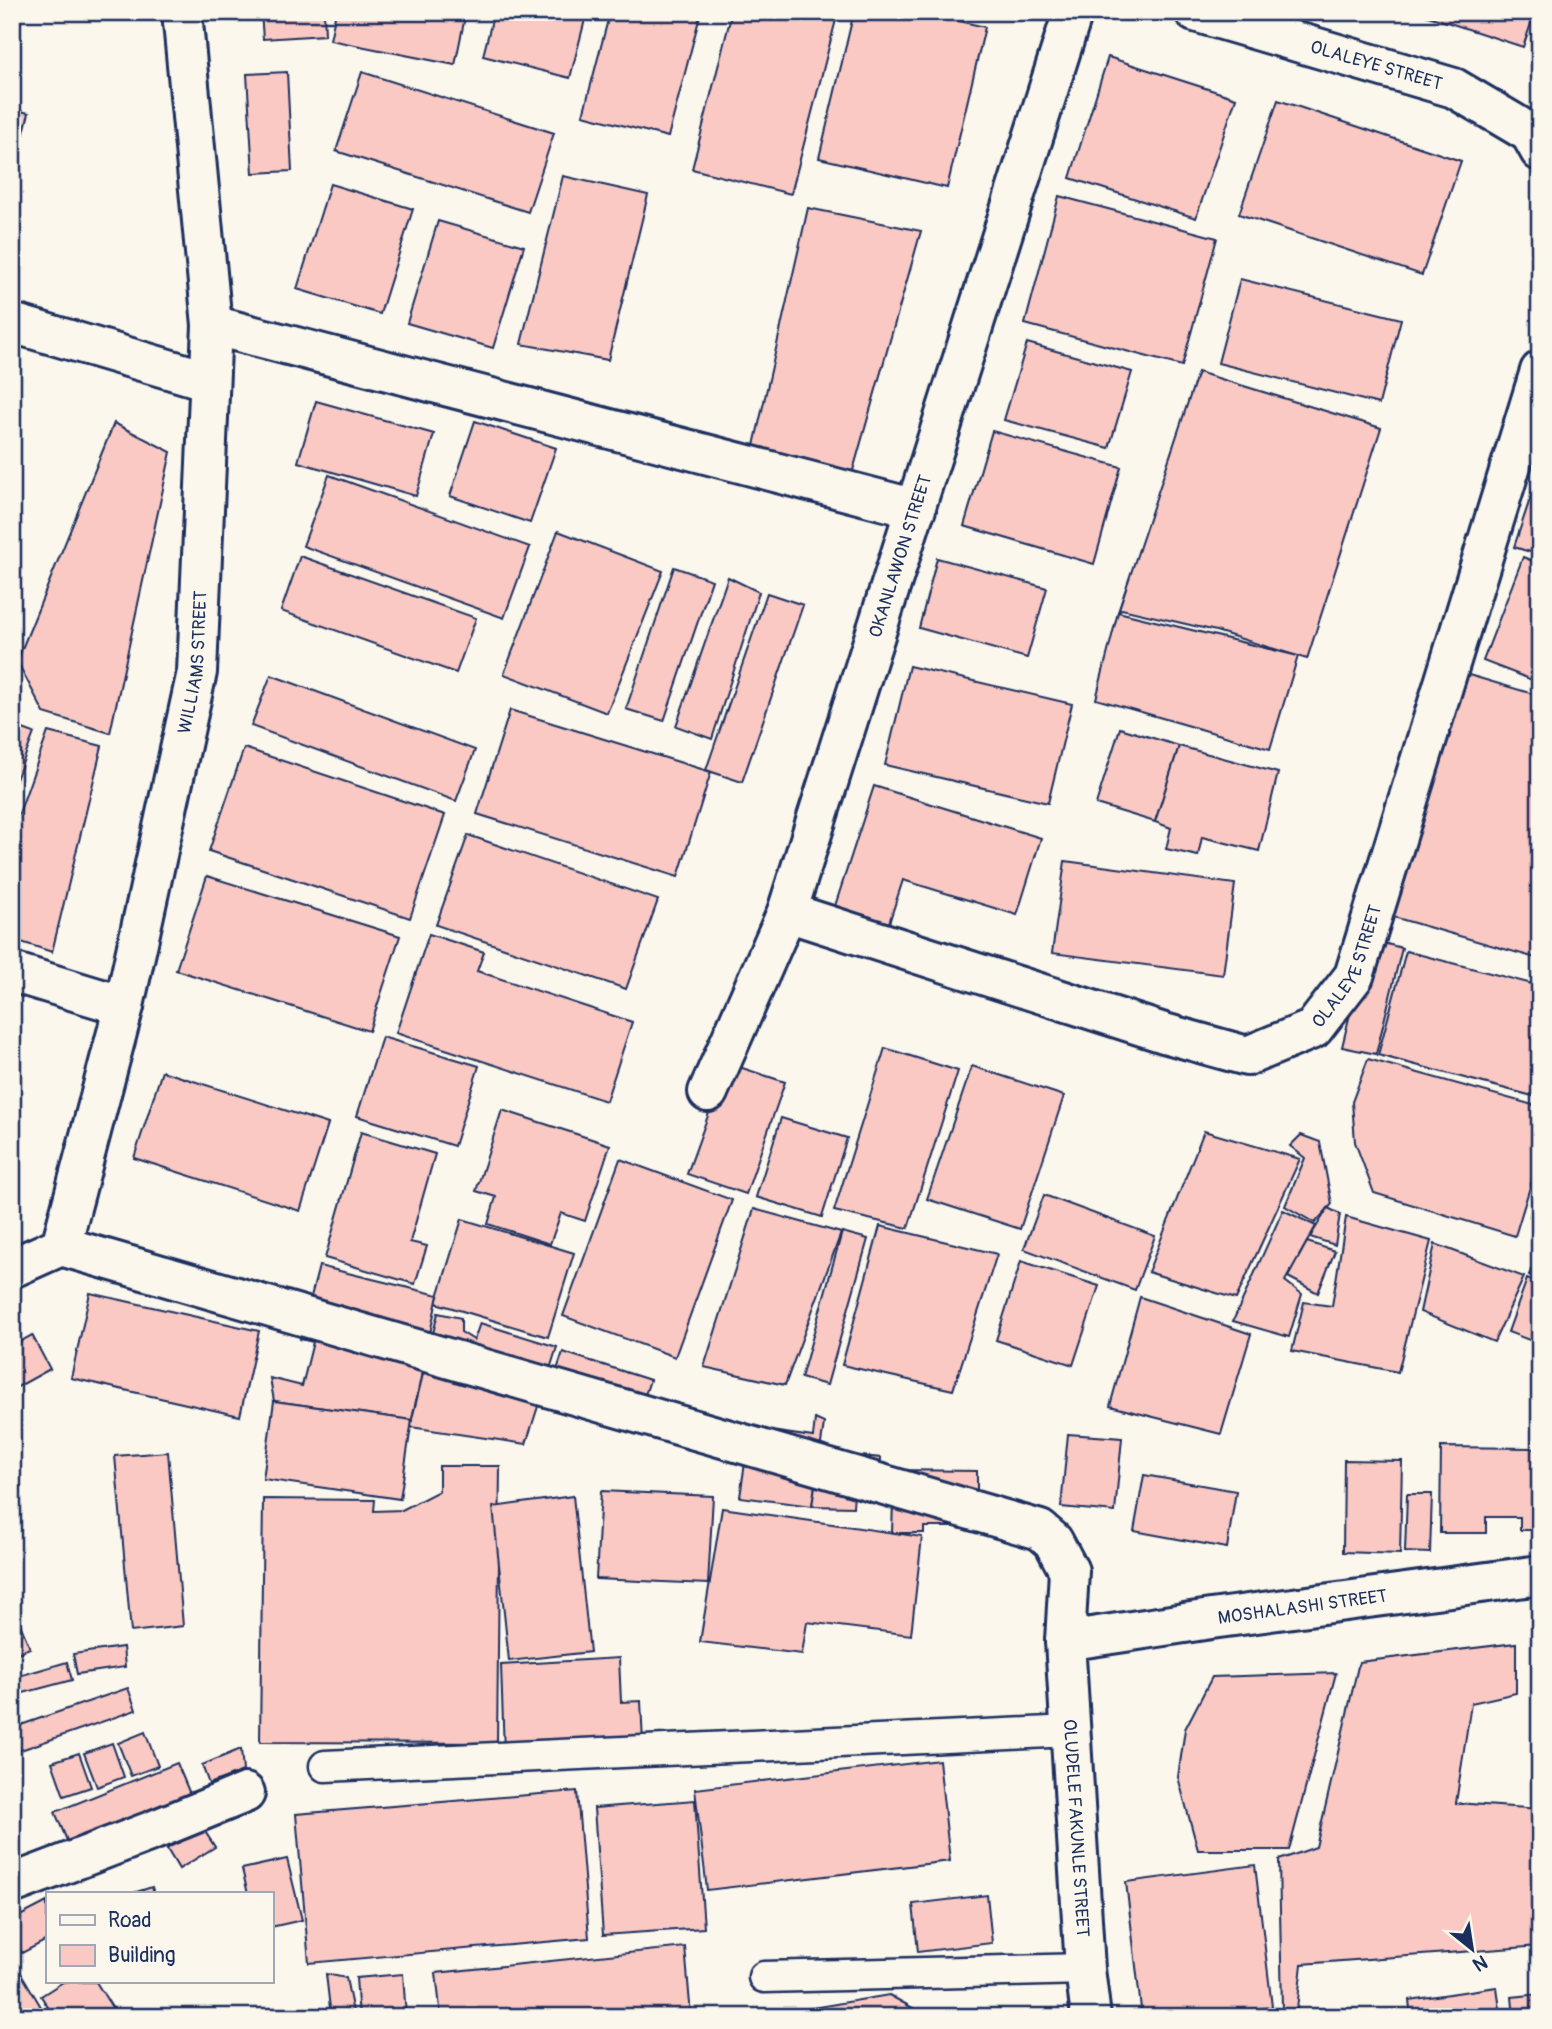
<svg xmlns="http://www.w3.org/2000/svg" width="1552" height="2029" font-family="Pangolin,sans-serif">
<style>
.building{fill:#fac9c3;stroke:#1b2f5e;stroke-width:2}
.lines{fill:none;stroke-linecap:round;stroke-linejoin:round}
.lane-casing{stroke:#1b2f5e;stroke-width:35}
.street-casing{stroke:#1b2f5e;stroke-width:44}
.lane{stroke:#fbf7ec;stroke-width:30}
.street{stroke:#fbf7ec;stroke-width:38}
.labels{text-anchor:middle;stroke-width:7;stroke-linejoin:round;paint-order:stroke}
.street-label{font-size:18px;fill:#1b2f5e;stroke:#fbf7ec}
</style>
<rect width="100%" height="100%" fill="#fbf7ec"/>
<filter id="ink" filterUnits="userSpaceOnUse"><feTurbulence type="fractalNoise" baseFrequency=".0143" numOctaves="2"/><feDisplacementMap in="SourceGraphic" scale="14" xChannelSelector="R" yChannelSelector="G"/><feConvolveMatrix kernelMatrix="1 2 1 2 8 2 1 2 1" color-interpolation-filters="sRGB"/></filter>
<g filter="url(#ink)">
<g class="building">
<path d="M 261,12 L 324,12 L 325,35 L 263,39 Z"/>
<path d="M 336,12 L 466,12 L 455,65 L 330,40 Z"/>
<path d="M 494,12 L 587,12 L 570,78 L 483,56 Z"/>
<path d="M 610,12 L 701,12 L 668,137 L 583,115 Z"/>
<path d="M 732,12 L 838,12 L 791,194 L 692,169 Z"/>
<path d="M 854,12 L 921,12 L 985,27 L 947,188 L 819,158 Z"/>
<path d="M 1422,12 L 1535,12 L 1523,47 L 1422,14 Z"/>
<path d="M 1108,57 L 1236,98 L 1196,218 L 1070,178 Z"/>
<path d="M 287,72 L 292,171 L 253,173 L 247,74 Z"/>
<path d="M 362,72 L 554,133 L 528,212 L 336,151 Z"/>
<path d="M 1278,100 L 1461,161 L 1422,275 L 1239,214 Z"/>
<path d="M 12,109 L 29,113 L 12,179 Z"/>
<path d="M 563,176 L 648,195 L 608,360 L 521,344 Z"/>
<path d="M 330,184 L 413,209 L 380,314 L 297,289 Z"/>
<path d="M 1059,196 L 1217,238 L 1182,366 L 1025,324 Z"/>
<path d="M 808,208 L 921,231 L 852,474 L 753,450 Z"/>
<path d="M 438,221 L 524,246 L 493,348 L 407,323 Z"/>
<path d="M 1240,279 L 1401,319 L 1379,404 L 1218,363 Z"/>
<path d="M 1027,343 L 1132,372 L 1109,448 L 1004,420 Z"/>
<path d="M 1198,372 L 1381,428 L 1307,659 L 1216,631 L 1122,609 L 1118,612 Z"/>
<path d="M 316,401 L 434,434 L 416,496 L 298,462 Z"/>
<path d="M 475,421 L 556,448 L 530,523 L 450,496 Z"/>
<path d="M 114,423 L 171,452 L 110,733 L 44,713 L 17,661 Z"/>
<path d="M 992,431 L 1121,467 L 1094,564 L 964,526 Z"/>
<path d="M 1540,469 L 1540,555 L 1514,547 Z"/>
<path d="M 329,475 L 530,547 L 504,618 L 303,546 Z"/>
<path d="M 558,531 L 663,571 L 607,713 L 504,674 Z"/>
<path d="M 300,556 L 476,618 L 456,673 L 281,611 Z"/>
<path d="M 1523,557 L 1540,564 L 1540,683 L 1483,661 Z"/>
<path d="M 937,558 L 1047,588 L 1027,658 L 919,628 Z"/>
<path d="M 674,567 L 712,580 L 664,721 L 626,709 Z"/>
<path d="M 728,577 L 759,592 L 712,739 L 676,726 Z"/>
<path d="M 767,593 L 803,605 L 742,782 L 706,770 Z"/>
<path d="M 1118,612 L 1298,656 L 1270,749 L 1096,699 Z"/>
<path d="M 909,666 L 1072,704 L 1048,803 L 885,765 Z"/>
<path d="M 1462,673 L 1540,696 L 1539,959 L 1383,914 Z"/>
<path d="M 271,675 L 475,750 L 456,801 L 251,726 Z"/>
<path d="M 510,710 L 711,772 L 678,877 L 477,814 Z"/>
<path d="M 12,725 L 34,733 L 12,790 Z"/>
<path d="M 1120,728 L 1179,746 L 1155,822 L 1096,804 Z"/>
<path d="M 48,732 L 102,746 L 52,952 L 12,939 L 12,833 Z"/>
<path d="M 1179,746 L 1278,773 L 1259,851 L 1202,837 L 1198,856 L 1166,849 L 1171,828 L 1155,822 Z"/>
<path d="M 244,748 L 445,815 L 410,918 L 209,851 Z"/>
<path d="M 874,786 L 1041,838 L 1017,915 L 903,880 L 887,929 L 833,912 Z"/>
<path d="M 468,835 L 658,900 L 626,989 L 436,925 Z"/>
<path d="M 1065,861 L 1235,884 L 1223,975 L 1052,953 Z"/>
<path d="M 207,876 L 400,936 L 369,1031 L 176,970 Z"/>
<path d="M 429,934 L 484,952 L 477,971 L 632,1022 L 606,1101 L 396,1033 Z"/>
<path d="M 1368,939 L 1402,948 L 1376,1054 L 1342,1047 Z"/>
<path d="M 1406,951 L 1540,986 L 1540,1098 L 1378,1055 Z"/>
<path d="M 382,1037 L 479,1066 L 454,1146 L 357,1116 Z"/>
<path d="M 885,1048 L 958,1071 L 908,1228 L 834,1211 Z"/>
<path d="M 1368,1059 L 1540,1107 L 1540,1154 L 1515,1236 L 1374,1193 L 1355,1142 L 1352,1102 Z"/>
<path d="M 727,1063 L 785,1082 L 746,1194 L 687,1174 Z"/>
<path d="M 972,1066 L 1064,1096 L 1020,1229 L 927,1199 Z"/>
<path d="M 162,1071 L 328,1124 L 300,1211 L 134,1158 Z"/>
<path d="M 502,1110 L 610,1145 L 585,1221 L 561,1213 L 550,1244 L 488,1224 L 496,1197 L 476,1191 Z"/>
<path d="M 781,1118 L 847,1138 L 822,1217 L 756,1197 Z"/>
<path d="M 1204,1131 L 1300,1159 L 1236,1299 L 1148,1272 Z"/>
<path d="M 361,1132 L 435,1154 L 410,1242 L 427,1246 L 415,1284 L 325,1258 Z"/>
<path d="M 1301,1135 L 1320,1142 L 1332,1204 L 1315,1223 L 1285,1206 L 1305,1158 L 1290,1146 Z"/>
<path d="M 620,1159 L 732,1200 L 675,1357 L 563,1316 Z"/>
<path d="M 1540,1187 L 1540,1220 L 1530,1216 Z"/>
<path d="M 1044,1195 L 1155,1236 L 1135,1290 L 1024,1249 Z"/>
<path d="M 1328,1208 L 1340,1214 L 1335,1245 L 1310,1237 Z"/>
<path d="M 754,1209 L 841,1233 L 785,1385 L 704,1367 Z"/>
<path d="M 1283,1210 L 1316,1226 L 1285,1281 L 1302,1294 L 1289,1337 L 1233,1321 Z"/>
<path d="M 1346,1217 L 1431,1241 L 1398,1372 L 1292,1351 L 1304,1302 L 1332,1306 Z"/>
<path d="M 462,1219 L 574,1253 L 548,1337 L 436,1303 Z"/>
<path d="M 880,1226 L 997,1254 L 953,1390 L 842,1365 Z"/>
<path d="M 842,1232 L 868,1239 L 827,1385 L 801,1378 Z"/>
<path d="M 1307,1242 L 1335,1251 L 1318,1293 L 1288,1277 Z"/>
<path d="M 1435,1244 L 1524,1277 L 1494,1342 L 1420,1312 Z"/>
<path d="M 1540,1248 L 1540,1279 L 1529,1275 Z"/>
<path d="M 1021,1261 L 1099,1286 L 1073,1365 L 996,1340 Z"/>
<path d="M 319,1266 L 438,1295 L 412,1420 L 274,1401 L 270,1378 L 302,1386 L 313,1342 L 300,1339 Z"/>
<path d="M 1527,1279 L 1540,1284 L 1540,1344 L 1508,1332 Z"/>
<path d="M 90,1293 L 259,1331 L 240,1416 L 71,1378 Z"/>
<path d="M 1140,1297 L 1251,1334 L 1221,1434 L 1110,1406 Z"/>
<path d="M 438,1313 L 461,1318 L 461,1332 L 474,1340 L 480,1323 L 557,1347 L 526,1444 L 410,1427 Z"/>
<path d="M 32,1335 L 50,1369 L 12,1390 L 12,1346 Z"/>
<path d="M 563,1352 L 650,1380 L 640,1410 L 553,1382 Z"/>
<path d="M 274,1401 L 412,1420 L 400,1499 L 263,1479 Z"/>
<path d="M 815,1419 L 824,1423 L 812,1506 L 740,1497 L 750,1428 L 813,1437 Z"/>
<path d="M 1068,1434 L 1122,1438 L 1115,1512 L 1061,1507 Z"/>
<path d="M 1441,1447 L 1532,1448 L 1540,1455 L 1540,1530 L 1520,1530 L 1520,1517 L 1486,1517 L 1486,1533 L 1440,1533 Z"/>
<path d="M 168,1452 L 183,1626 L 131,1632 L 115,1456 Z"/>
<path d="M 820,1452 L 881,1458 L 878,1496 L 854,1493 L 853,1507 L 812,1506 Z"/>
<path d="M 1344,1460 L 1402,1461 L 1400,1554 L 1343,1552 Z"/>
<path d="M 439,1466 L 500,1466 L 497,1743 L 260,1742 L 263,1499 L 375,1500 L 374,1511 L 402,1510 L 439,1491 Z"/>
<path d="M 894,1470 L 977,1471 L 977,1527 L 924,1527 L 924,1533 L 892,1533 Z"/>
<path d="M 1144,1475 L 1236,1491 L 1227,1548 L 1134,1531 Z"/>
<path d="M 601,1491 L 713,1496 L 708,1584 L 596,1579 Z"/>
<path d="M 1407,1494 L 1432,1494 L 1430,1553 L 1405,1552 Z"/>
<path d="M 573,1496 L 590,1652 L 509,1661 L 493,1507 Z"/>
<path d="M 722,1508 L 922,1537 L 911,1635 L 807,1622 L 802,1654 L 700,1642 Z"/>
<path d="M 15,1612 L 30,1648 L 12,1655 L 12,1613 Z"/>
<path d="M 1516,1643 L 1516,1693 L 1471,1703 L 1456,1803 L 1540,1809 L 1540,1946 L 1302,1964 L 1297,2009 L 1282,2009 L 1279,1860 L 1316,1847 L 1359,1662 Z"/>
<path d="M 123,1647 L 125,1667 L 77,1674 L 73,1654 Z"/>
<path d="M 619,1658 L 621,1702 L 641,1701 L 643,1744 L 504,1752 L 501,1665 Z"/>
<path d="M 67,1662 L 72,1680 L 12,1696 L 12,1678 Z"/>
<path d="M 1336,1673 L 1289,1850 L 1198,1850 L 1178,1777 L 1185,1729 L 1212,1677 Z"/>
<path d="M 128,1688 L 136,1710 L 12,1753 L 12,1728 Z"/>
<path d="M 145,1732 L 158,1766 L 131,1776 L 118,1743 Z"/>
<path d="M 112,1743 L 124,1777 L 97,1787 L 84,1753 Z"/>
<path d="M 241,1749 L 243,1771 L 209,1784 L 202,1765 Z"/>
<path d="M 79,1753 L 91,1787 L 64,1796 L 52,1762 Z"/>
<path d="M 939,1760 L 950,1861 L 707,1890 L 695,1789 Z"/>
<path d="M 177,1763 L 190,1794 L 68,1843 L 55,1812 Z"/>
<path d="M 577,1791 L 589,1938 L 309,1963 L 296,1814 Z"/>
<path d="M 695,1800 L 704,1928 L 603,1935 L 594,1808 Z"/>
<path d="M 202,1827 L 215,1847 L 179,1869 L 167,1849 Z"/>
<path d="M 287,1859 L 302,1920 L 271,1927 L 271,1894 L 248,1894 L 242,1869 Z"/>
<path d="M 1255,1865 L 1272,2007 L 1198,2017 L 1142,2017 L 1126,1882 Z"/>
<path d="M 152,1887 L 154,1894 L 130,1894 Z"/>
<path d="M 987,1895 L 992,1943 L 918,1952 L 913,1904 Z"/>
<path d="M 47,1902 L 47,1940 L 22,1953 L 12,1934 L 12,1920 Z"/>
<path d="M 685,1947 L 691,2016 L 441,2017 L 436,1973 Z"/>
<path d="M 12,1958 L 47,2017 L 12,2017 Z"/>
<path d="M 326,1974 L 346,1978 L 354,2017 L 331,2017 Z"/>
<path d="M 403,1974 L 406,2017 L 359,2017 L 356,1978 Z"/>
<path d="M 63,1982 L 96,1982 L 118,2017 L 54,2017 L 41,1996 Z"/>
<path d="M 1497,1987 L 1501,2017 L 1411,2017 L 1409,2000 Z"/>
<path d="M 1540,1994 L 1540,2017 L 1514,2017 L 1512,1997 Z"/>
<path d="M 889,1995 L 929,2017 L 759,2017 Z"/>
</g>
<g class="lines">
<defs>
<g id="lane">
<path d="M 325,1766 L 1071,1731"/>
<path d="M 764,1977 L 1085,1969"/>
</g>
<g id="street">
<path id="s1" d="M 1195,12 L 1454,88 L 1530,133 L 1540,151"/>
<path d="M 12,323 L 209,381"/>
<path d="M 212,325 L 916,509"/>
<path id="s2" d="M 787,912 L 1164,1033 L 1247,1056 L 1313,1029 L 1354,976 L 1540,371"/>
<path d="M 12,972 L 124,1006"/>
<path id="s3" d="M 708,1092 L 787,912 L 1073,12"/>
<path id="s4" d="M 61,1246 L 1040,1530 L 1053,1541 L 1069,1571 L 1065,1641 L 1085,1969 L 1091,2017"/>
<path id="s5" d="M 12,1268 L 61,1246 L 124,1006 L 197,672 L 212,325 L 182,12"/>
<path id="s6" d="M 1065,1641 L 1211,1619 L 1540,1575"/>
<path d="M 12,1884 L 154,1830 L 245,1793"/>
</g>
</defs>
<use href="#lane" class="lane-casing"/>
<use href="#street" class="street-casing"/>
<use href="#lane" class="lane"/>
<use href="#street" class="street"/>
</g>
</g>
<g class="labels">
<g class="street-label">
<text dy="6" stroke="none"><textPath href="#s1" startOffset="189">OLALEYE STREET</textPath></text>
<text dy="6" stroke="none"><textPath href="#s3" startOffset="570">OKANLAWON STREET</textPath></text>
<text dy="6" stroke="none"><textPath href="#s5" startOffset="653">WILLIAMS STREET</textPath></text>
<text dy="6" stroke="none"><textPath href="#s2" startOffset="626">OLALEYE STREET</textPath></text>
<text dy="6" stroke="none"><textPath href="#s6" startOffset="240">MOSHALASHI STREET</textPath></text>
<text dy="6" stroke="none"><textPath href="#s4" startOffset="1328">OLUDELE FAKUNLE STREET</textPath></text>
</g>
</g>
<rect width="1552" height="2029" fill="none" stroke="#fbf7ec" stroke-width="42"/>
<rect x="21" y="21" width="1510" height="1987" fill="none" stroke="#1b2f5e" stroke-width="2.5" filter="url(#ink)"/>
<rect x="46" y="1892" width="228" height="91" fill="#fbf7ec" stroke="#a1a7b3" stroke-width="2"/>
<rect x="60" y="1915" width="35" height="10" fill="#fbf7ec" stroke="#a1a7b3" stroke-width="2"/>
<text x="108" y="1927" font-size="21" fill="#1b2f5e">Road</text>
<rect x="60" y="1945" width="35" height="21" fill="#fac9c3" stroke="#a1a7b3" stroke-width="2"/>
<text x="108" y="1962" font-size="21" fill="#1b2f5e">Building</text>
<g transform="translate(1472 1949) rotate(150)" stroke="#fbf7ec" stroke-width="5" paint-order="stroke">
<path d="M0-5L12 26L0 18L-12 26Z" fill="#1b2f5e"/>
<text y="-10" font-size="19" font-weight="bold" text-anchor="middle" fill="#1b2f5e">N</text>
</g>
</svg>
